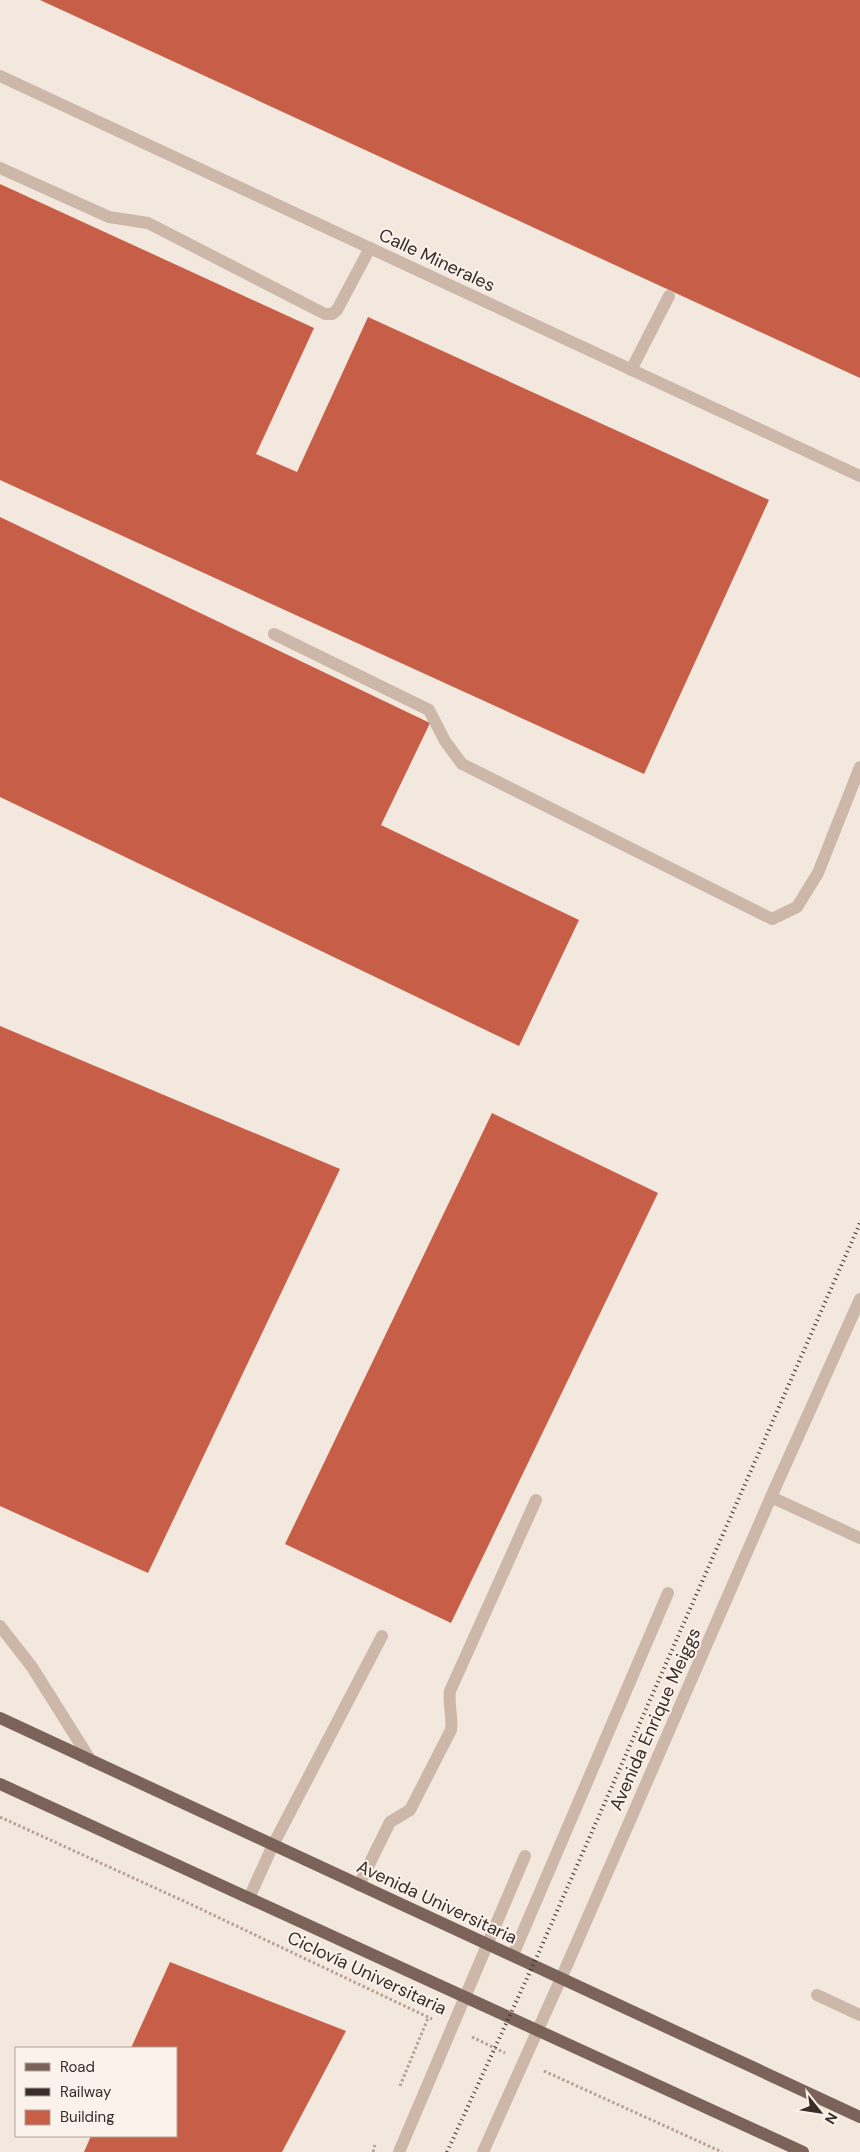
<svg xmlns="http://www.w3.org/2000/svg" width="860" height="2152" font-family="'DM Sans',sans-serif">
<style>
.building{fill:#c75e48}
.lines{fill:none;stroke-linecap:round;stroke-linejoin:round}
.path{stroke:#b7a193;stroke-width:3;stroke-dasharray:2.5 2.5;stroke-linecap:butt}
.service{stroke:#ccb7a9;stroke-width:12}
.minor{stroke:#ccb7a9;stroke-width:12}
.tertiary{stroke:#ccb7a9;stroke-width:12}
.primary{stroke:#7b635a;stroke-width:12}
.rail{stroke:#392d29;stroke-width:4;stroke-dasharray:1 4;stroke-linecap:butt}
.labels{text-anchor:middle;stroke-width:4;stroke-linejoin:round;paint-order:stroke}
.street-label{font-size:18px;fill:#392d29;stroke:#faf2eb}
</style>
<rect width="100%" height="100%" fill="#f3e8de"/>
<g class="building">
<path d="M 40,0 L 860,0 L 860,378 Z"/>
<path d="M 0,184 L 314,328 L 256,454 L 297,472 L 368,317 L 769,500 L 644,774 L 0,480 Z"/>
<path d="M 0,517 L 430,723 L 381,825 L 579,920 L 519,1046 L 0,797 Z"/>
<path d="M 0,1026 L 340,1169 L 148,1573 L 0,1506 Z"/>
<path d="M 492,1113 L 658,1193 L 451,1623 L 285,1544 Z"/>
<path d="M 170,1962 L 346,2031 L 282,2152 L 84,2152 L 91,2136 L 176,2136 L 176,2048 L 131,2048 Z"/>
</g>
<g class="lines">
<g class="path">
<path d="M 0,1817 L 188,1903 L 432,2019"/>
<path d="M 472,2037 L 505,2053"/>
<path d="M 544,2071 L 722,2152"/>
<path d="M 400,2086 L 428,2018"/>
<path d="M 373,2152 L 375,2145"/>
</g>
<g class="service">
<path d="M 0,76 L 860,476"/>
<path d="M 0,168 L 109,217 L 148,223 L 325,314 L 332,314 L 337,310 L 370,248"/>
<path d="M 631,370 L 669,296"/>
<path d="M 274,634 L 429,710 L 445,741 L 462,764 L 772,919 L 797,907 L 818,873 L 860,767"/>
<path d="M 0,1626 L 32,1667 L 91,1761"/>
<path d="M 359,1885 L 390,1822 L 410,1810 L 451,1730 C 453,1717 448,1705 450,1691 L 536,1500"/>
<path d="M 249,1898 L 273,1845 L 382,1636"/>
<path d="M 513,1955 L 668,1593"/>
<path d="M 817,1995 L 860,2015"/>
<path d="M 399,2152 L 525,1856"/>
</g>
<path class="minor" d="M 771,1497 L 860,1538"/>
<path class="tertiary" d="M 483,2152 L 567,1965 L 771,1497 L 860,1299"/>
<g class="primary">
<path d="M 0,1718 L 860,2117"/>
<path d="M 0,1784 L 803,2152"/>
</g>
<path class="rail" d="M 447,2152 L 539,1952 L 860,1223"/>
</g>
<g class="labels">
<g class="street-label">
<text transform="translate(437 260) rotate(25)" y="6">Calle Minerales</text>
<text transform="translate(655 1719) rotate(-66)" y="6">Avenida Enrique Meiggs</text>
<text transform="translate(437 1902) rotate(25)" y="6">Avenida Universitaria</text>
<text transform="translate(367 1973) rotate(25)" y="6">Ciclovía Universitaria</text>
</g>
</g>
<rect x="15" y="2047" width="162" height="90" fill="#faf2eb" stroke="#ada39d"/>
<rect x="25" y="2063" width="25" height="8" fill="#7b635a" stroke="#ada39d"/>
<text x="60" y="2072" font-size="15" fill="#392d29">Road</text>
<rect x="25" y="2088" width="25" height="8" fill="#392d29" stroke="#ada39d"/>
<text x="60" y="2097" font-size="15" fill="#392d29">Railway</text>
<rect x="25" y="2110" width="25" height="15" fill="#c75e48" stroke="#ada39d"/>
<text x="60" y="2122" font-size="15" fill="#392d29">Building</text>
<g transform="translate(820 2112) rotate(120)" stroke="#faf2eb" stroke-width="4" paint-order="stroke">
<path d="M0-4L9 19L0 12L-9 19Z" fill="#392d29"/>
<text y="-8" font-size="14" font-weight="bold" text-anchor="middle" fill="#392d29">N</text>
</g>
</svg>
